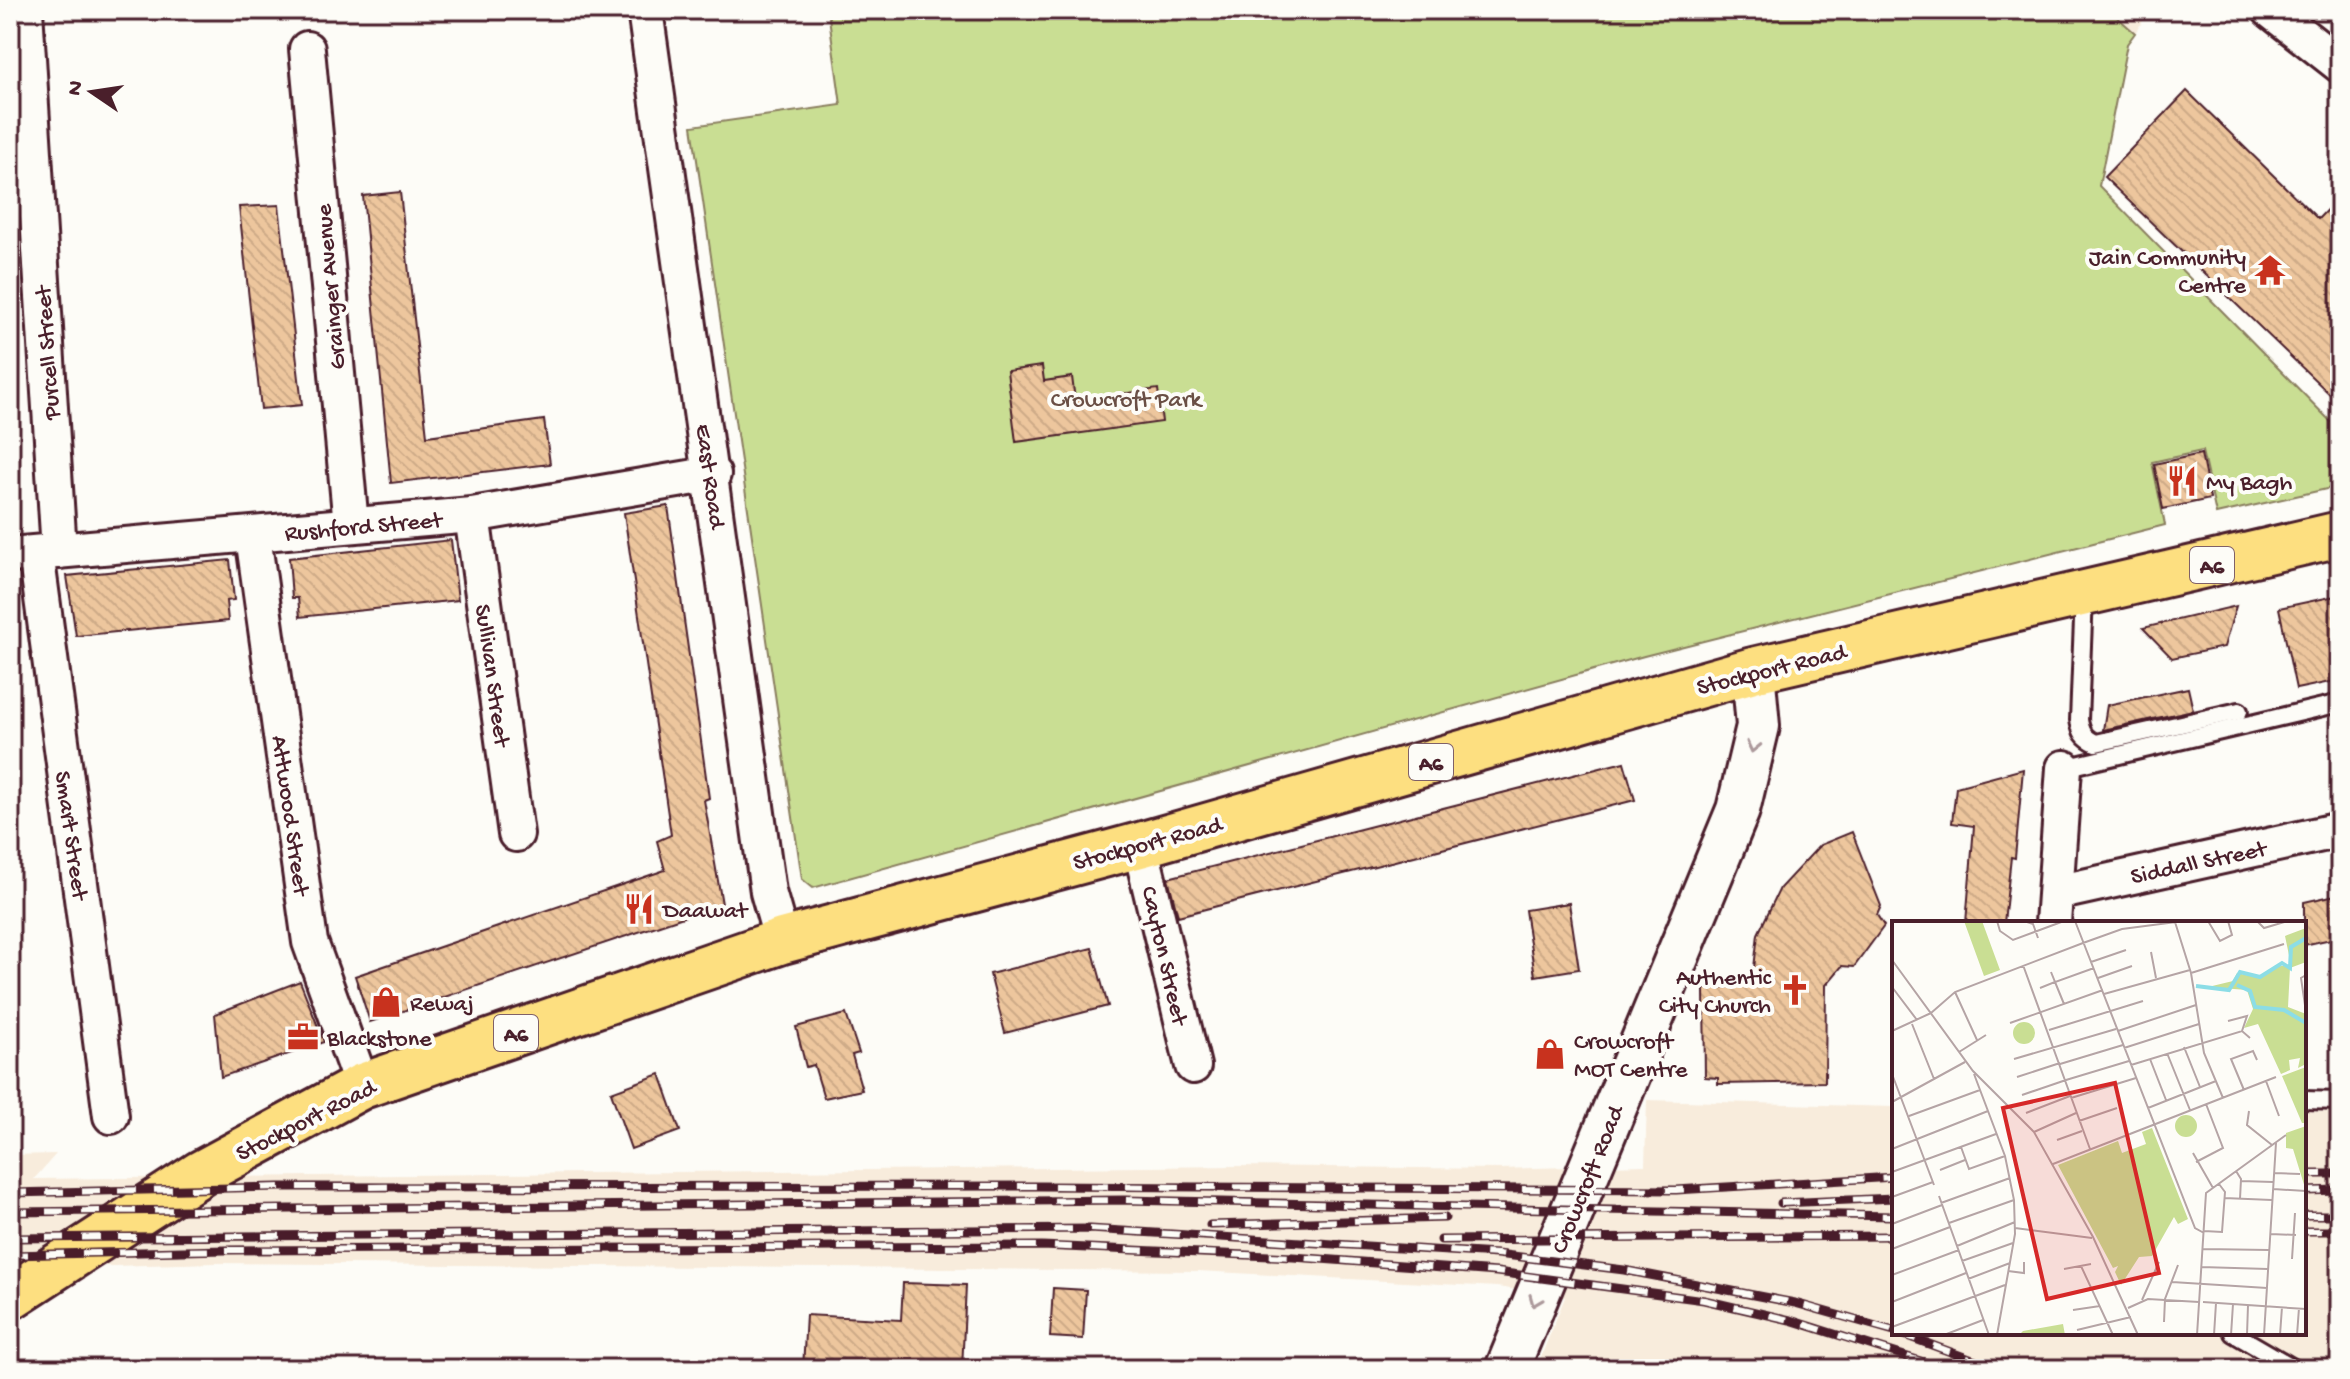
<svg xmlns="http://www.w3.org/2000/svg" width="2350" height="1379" font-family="'Gochi Hand',sans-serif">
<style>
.built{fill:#f8ecdc}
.green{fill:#c9de93;stroke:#8a7e5f;stroke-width:2}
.building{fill:url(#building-back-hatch);stroke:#4a1f2b;stroke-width:2}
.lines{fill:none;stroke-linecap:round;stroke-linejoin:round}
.service-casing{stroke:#4a1f2b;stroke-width:22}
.minor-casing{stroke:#4a1f2b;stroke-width:40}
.tertiary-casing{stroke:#4a1f2b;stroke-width:48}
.trunk-casing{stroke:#4a1f2b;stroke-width:50}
.service{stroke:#fdfcf7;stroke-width:16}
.minor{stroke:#fdfcf7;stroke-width:34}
.tertiary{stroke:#fdfcf7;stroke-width:42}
.trunk{stroke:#fddf80;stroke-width:44}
.rail-casing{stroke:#4a1f2b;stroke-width:9}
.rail{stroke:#fdfcf7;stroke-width:6;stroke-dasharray:18;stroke-linecap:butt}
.oneway{stroke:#ac999b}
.labels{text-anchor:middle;stroke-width:8;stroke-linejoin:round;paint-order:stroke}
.shield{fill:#fdfcf7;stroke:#806168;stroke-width:2}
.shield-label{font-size:22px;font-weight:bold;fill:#4a1f2b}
.poi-label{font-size:24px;fill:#4a1f2b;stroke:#fdfcf7;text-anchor:start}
.street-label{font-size:24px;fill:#4a1f2b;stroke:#fdfcf7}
.park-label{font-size:24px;fill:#6a4f45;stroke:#fdfcf7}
.inset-river{fill:none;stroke:#8cdde6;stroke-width:4}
.inset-road{fill:none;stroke:#b5a4a5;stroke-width:2}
.view{fill:#d62828;fill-opacity:0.15;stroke:#d62828;stroke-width:4}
.inset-edge{fill:none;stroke:#4a1f2b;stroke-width:4}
</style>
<defs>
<pattern id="building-back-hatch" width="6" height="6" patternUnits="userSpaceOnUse" patternTransform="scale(2)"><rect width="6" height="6" fill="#edc69d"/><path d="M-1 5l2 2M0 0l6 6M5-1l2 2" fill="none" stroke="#cdaa87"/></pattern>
</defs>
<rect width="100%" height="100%" fill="#fdfcf7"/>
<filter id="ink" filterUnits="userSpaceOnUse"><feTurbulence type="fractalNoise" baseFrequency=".0125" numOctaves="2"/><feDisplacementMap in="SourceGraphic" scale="16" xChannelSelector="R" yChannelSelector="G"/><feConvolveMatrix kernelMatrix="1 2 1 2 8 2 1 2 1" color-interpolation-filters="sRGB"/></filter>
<g filter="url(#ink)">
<g class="built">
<path d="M 2109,10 L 2150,10 L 2135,33 Z"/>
<path d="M 1647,1100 L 1894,1107 L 1894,1333 L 2304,1333 L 2304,1111 L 2340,1112 L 2340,1369 L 1536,1369 L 1565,1297 L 1497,1287 L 1198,1271 L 215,1263 L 10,1269 L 10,1155 L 56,1154 L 34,1179 L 1238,1166 L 1499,1169 L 1645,1165 Z"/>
</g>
<path class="green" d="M 828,10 L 2109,10 L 2135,33 L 2127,44 L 2099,186 L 2340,431 L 2340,486 L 2216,514 L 2202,451 L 2152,462 L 2165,525 L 1644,656 L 813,888 L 802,879 L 692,126 L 841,105 Z"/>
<g class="building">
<path d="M 2187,91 L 2318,219 L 2340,196 L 2340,404 L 2104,177 Z"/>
<path d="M 400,192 L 427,436 L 544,420 L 550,464 L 391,483 L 363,196 Z"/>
<path d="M 279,205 L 302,405 L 261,409 L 239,207 Z"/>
<path d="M 1042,366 L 1044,381 L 1072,377 L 1075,400 L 1158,389 L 1162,422 L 1016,442 L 1007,371 Z"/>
<path d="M 2201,454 L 2210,499 L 2163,509 L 2154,464 Z"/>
<path d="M 668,506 L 709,798 L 704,800 L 722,904 L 370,1022 L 355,976 L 665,870 L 657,841 L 671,835 L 624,513 Z"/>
<path d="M 451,540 L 458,600 L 300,617 L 298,598 L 292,598 L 289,558 Z"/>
<path d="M 230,560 L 234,600 L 226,601 L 228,621 L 76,636 L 67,576 Z"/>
<path d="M 2340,595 L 2340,680 L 2296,689 L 2279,608 Z"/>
<path d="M 2236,606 L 2224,647 L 2172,658 L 2143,628 Z"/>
<path d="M 2188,688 L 2193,710 L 2103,730 L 2107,705 Z"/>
<path d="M 1624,762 L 1635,800 L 1178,916 L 1168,878 Z"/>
<path d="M 2023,769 L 2015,858 L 2011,857 L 2004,923 L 1966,923 L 1974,826 L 1952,823 L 1956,787 Z"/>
<path d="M 1852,832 L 1881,906 L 1877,915 L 1884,926 L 1854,967 L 1842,966 L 1826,985 L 1825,1082 L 1718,1084 L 1718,1078 L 1705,1077 L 1704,989 L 1752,985 L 1758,934 L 1780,888 L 1820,845 Z"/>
<path d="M 2340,894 L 2340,937 L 2304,945 L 2304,902 Z"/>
<path d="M 1569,903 L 1579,969 L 1535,976 L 1525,910 Z"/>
<path d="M 1092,948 L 1108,1006 L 1005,1033 L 990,974 Z"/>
<path d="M 300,981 L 324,1042 L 221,1077 L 215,1014 Z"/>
<path d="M 846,1014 L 859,1053 L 852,1055 L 862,1090 L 824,1098 L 814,1065 L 806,1067 L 796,1027 Z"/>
<path d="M 660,1074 L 680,1131 L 631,1149 L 611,1092 Z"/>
<path d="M 903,1283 L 966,1285 L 962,1369 L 803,1369 L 806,1315 L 901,1320 Z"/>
<path d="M 1053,1288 L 1086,1290 L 1083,1339 L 1050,1337 Z"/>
</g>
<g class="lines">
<defs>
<g id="service">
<path d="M 2084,596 L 2079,720 C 2081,732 2084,738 2096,743 L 2239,711"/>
<path d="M 2064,768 L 2340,703"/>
<path d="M 2304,1100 L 2340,1101"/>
<path d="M 2233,1333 L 2295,1369"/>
</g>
<g id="minor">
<path d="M 25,10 L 59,551"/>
<path d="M 645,10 L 768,892 L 782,941"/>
<path d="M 2270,10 L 2340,65"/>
<path d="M 307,49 L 351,525"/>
<path d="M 472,515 L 516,834"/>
<path d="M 253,536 L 310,942 L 362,1086"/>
<path d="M 36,553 L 111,1116"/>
<path d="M 10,555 L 472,515 L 713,474"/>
<path d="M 1140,845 L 1193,1066"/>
<path d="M 2056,893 L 2340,830"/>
<path d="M 2053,923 L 2064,768"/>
</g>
<path id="tertiary" d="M 1507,1369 L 1738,810 L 1758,726 L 1753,670"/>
<path id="trunk" d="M 10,1297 L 201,1173 L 362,1086 L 782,941 L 1140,845 L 1753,670 L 2340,534"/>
</defs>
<use href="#service" class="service-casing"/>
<use href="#minor" class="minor-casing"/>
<use href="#tertiary" class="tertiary-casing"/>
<use href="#trunk" class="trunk-casing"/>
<use href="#service" class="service"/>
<use href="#minor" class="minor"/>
<use href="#tertiary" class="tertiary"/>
<use href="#trunk" class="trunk"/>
<defs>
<g id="rail">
<path d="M 2304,1174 L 2340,1174"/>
<path d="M 2304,1191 L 2340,1190"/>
<path d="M 10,1193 L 280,1187 L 1040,1186 L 1676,1190 L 1894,1177"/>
<path d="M 1781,1203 L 1894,1198"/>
<path d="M 10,1212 L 1124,1200 L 1894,1216"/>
<path d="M 2304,1215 L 2340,1215"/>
<path d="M 1210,1225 L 1445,1218"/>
<path d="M 2304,1231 L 2340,1231"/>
<path d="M 10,1238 L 1090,1229 L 1497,1254 L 1624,1270 L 1795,1303 L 1894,1331"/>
<path d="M 1441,1240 L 1894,1236"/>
<path d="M 10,1255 L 226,1250 L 1042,1246 L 1293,1257 L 1497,1272 L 1704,1300 L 1790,1320 L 1946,1369"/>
<path d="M 1899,1333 L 1997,1369"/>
</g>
</defs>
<use href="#rail" class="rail-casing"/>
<use href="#rail" class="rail"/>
</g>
<defs><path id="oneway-chevron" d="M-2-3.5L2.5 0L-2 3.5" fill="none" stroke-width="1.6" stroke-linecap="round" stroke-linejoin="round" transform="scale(2)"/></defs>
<g class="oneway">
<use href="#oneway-chevron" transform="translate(1753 747) rotate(103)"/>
<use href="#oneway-chevron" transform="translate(1535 1301) rotate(112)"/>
</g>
</g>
<defs>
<symbol id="temple-bare" viewBox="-9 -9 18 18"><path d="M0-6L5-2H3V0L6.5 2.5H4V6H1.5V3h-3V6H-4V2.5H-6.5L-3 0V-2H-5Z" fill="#c8321e" stroke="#fdfcf7" stroke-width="2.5" paint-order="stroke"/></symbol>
<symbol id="restaurant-bare" viewBox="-9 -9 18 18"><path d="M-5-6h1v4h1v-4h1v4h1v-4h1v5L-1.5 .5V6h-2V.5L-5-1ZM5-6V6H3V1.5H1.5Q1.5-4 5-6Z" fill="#c8321e" stroke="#fdfcf7" stroke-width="2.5" paint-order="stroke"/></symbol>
<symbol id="church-bare" viewBox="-9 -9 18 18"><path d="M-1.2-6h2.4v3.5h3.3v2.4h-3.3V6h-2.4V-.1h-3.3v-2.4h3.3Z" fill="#c8321e" stroke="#fdfcf7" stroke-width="2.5" paint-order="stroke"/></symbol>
<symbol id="shop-bare" viewBox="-9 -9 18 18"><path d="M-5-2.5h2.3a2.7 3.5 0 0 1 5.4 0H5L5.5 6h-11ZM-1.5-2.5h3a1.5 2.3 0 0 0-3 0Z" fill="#c8321e" stroke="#fdfcf7" stroke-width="2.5" paint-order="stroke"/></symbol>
<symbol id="office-bare" viewBox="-9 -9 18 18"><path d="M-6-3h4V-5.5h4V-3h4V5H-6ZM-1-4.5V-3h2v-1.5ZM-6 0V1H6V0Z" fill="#c8321e" stroke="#fdfcf7" stroke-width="2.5" paint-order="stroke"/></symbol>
</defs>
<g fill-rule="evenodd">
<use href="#temple-bare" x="2248" y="248" width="44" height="44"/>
<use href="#restaurant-bare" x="2160" y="459" width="44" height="44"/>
<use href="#restaurant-bare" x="617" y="887" width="44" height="44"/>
<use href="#church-bare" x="1773" y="968" width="44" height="44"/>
<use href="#shop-bare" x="364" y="980" width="44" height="44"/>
<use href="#office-bare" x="281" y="1015" width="44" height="44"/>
<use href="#shop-bare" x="1528" y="1032" width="44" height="44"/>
</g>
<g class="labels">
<g class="shield">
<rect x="2190" y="547" width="44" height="36" rx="6"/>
<rect x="1409" y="744" width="44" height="36" rx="6"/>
<rect x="494" y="1015" width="44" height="36" rx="6"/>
</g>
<g class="shield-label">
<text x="2212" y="573">A6</text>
<text x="1431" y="770">A6</text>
<text x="516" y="1041">A6</text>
</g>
<g class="poi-label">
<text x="2246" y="264" text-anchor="end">Jain Community<tspan x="2246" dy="28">Centre</tspan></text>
<text x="2206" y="489">My Bagh</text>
<text x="663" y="917">Daawat</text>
<text x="1771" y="984" text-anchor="end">Authentic<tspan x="1771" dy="28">City Church</tspan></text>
<text x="410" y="1010">Rewaj</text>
<text x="327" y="1045">Blackstone</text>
<text x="1574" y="1048">Crowcroft<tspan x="1574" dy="28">MOT Centre</tspan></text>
</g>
<g class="street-label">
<text transform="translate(329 287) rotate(-95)" y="8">Grainger Avenue</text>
<text transform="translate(46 353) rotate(-94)" y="8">Purcell Street</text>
<text transform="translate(712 476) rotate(82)" y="8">East Road</text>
<text transform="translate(363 525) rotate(-5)" y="8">Rushford Street</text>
<text transform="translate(1771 668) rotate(-14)" y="8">Stockport Road</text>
<text transform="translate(494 675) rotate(82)" y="8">Sullivan Street</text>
<text transform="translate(292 815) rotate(82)" y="8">Attwood Street</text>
<text transform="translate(73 835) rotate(82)" y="8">Smart Street</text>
<text transform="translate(1147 842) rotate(-15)" y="8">Stockport Road</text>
<text transform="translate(2198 861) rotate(-12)" y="8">Siddall Street</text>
<text transform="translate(1166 955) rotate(77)" y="8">Cayton Street</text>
<text transform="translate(305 1119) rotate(-27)" y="8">Stockport Road</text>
<text transform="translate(1586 1179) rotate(-68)" y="8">Crowcroft Road</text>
</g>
<g class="park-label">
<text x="1126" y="406">Crowcroft Park</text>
</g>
</g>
<g transform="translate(1892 921)">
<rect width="414" height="414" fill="#fdfcf7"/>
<path d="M 72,0 L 90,0 L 108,49 L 92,55 ZM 414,7 L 414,41 L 398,47 L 396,86 L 414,93 L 414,143 L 406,147 L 408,137 L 397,139 L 398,149 L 389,153 L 366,103 L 352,107 L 361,88 L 355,69 L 316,66 L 341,60 L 345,52 L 368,57 L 381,46 L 399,44 L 393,15 ZM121 112a11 11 0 1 1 22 0a11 11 0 1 1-22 0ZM 414,146 L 414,202 L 410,202 L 390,155 ZM283 205a11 11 0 1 1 22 0a11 11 0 1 1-22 0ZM 414,205 L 414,270 L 401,228 L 394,227 L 394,212 ZM 260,207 L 296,298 L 286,303 L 282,296 L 260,335 L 247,336 L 229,364 L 223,351 L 226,345 L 221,347 L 166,244 L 226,220 L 230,232 L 254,223 L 250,211 ZM 171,403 L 173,414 L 127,414 L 131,410 Z" fill="#c9de93"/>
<path class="inset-river" d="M 345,64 L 358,70 L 363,86 L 392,89 L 414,102M 304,65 L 337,69 L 348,51 L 368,56 L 390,42 L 398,47 L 399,26 L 414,17"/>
<path class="inset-road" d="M 105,0 L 108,10 L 121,19 L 172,0M 132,0 L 141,3 L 146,17M 183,0 L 303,307 L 312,312M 316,0 L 328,20 L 340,14 L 336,0M 365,0 L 372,7 L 396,0M 283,1 L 299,52 L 312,132 L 331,177M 259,31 L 264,57M 0,39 L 81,150 L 142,211 L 201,316 L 246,414M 199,41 L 234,29M 131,44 L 198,228M 299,52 L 392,23M 414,54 L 409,57 L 414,91M 206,57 L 240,45M 0,66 L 25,99M 148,67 L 163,61 L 159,51M 63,71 L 85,119M 212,73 L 298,49M 172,83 L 163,61 L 202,47M 39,92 L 63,71 L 191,22 L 230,8 L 292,0M 336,100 L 355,95 L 350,110M 118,102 L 211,69M 20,103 L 42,158M 157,109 L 251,80M 0,110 L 39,92M 226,110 L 304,84M 292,126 L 308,166M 232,127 L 307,103M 67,131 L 94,114M 275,132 L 298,189M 122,138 L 224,108M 258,138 L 274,179M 168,143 L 231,124M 239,144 L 350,110 L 358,117M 0,153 L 42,264M 82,153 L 113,235 L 122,279 L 123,313 L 105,414M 125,156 L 168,142M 174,159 L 237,140M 374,160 L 387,195M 352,169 L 339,138 L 361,130 L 365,139M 130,174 L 174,159M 179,177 L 244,157M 0,181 L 73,141M 256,187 L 324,160M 357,190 L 355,204 L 380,224M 134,192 L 178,175M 17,195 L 88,169M 187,200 L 225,187M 142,211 L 184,192M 165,219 L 190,210M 69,226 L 77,248 L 113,235M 0,228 L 96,190M 301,232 L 321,267M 304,241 L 331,227 L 314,183M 161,243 L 384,156M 48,249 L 73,239M 344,250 L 349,258 L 348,278M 0,251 L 104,213M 382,252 L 408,253M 349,260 L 381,261M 381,268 L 414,270M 47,275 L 97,414M 0,276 L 41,261M 332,277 L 380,279M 49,282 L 118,257M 57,302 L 122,279M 0,303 L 50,284M 123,307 L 200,317M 312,310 L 330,311 L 333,271 L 327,263M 378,313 L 404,314M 65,325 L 123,301M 0,328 L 58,306M 311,328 L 377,329M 400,338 L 403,292M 70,340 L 121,322M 189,345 L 221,414M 309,346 L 376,348M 172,348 L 199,343M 116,350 L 132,352 L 132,341M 0,354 L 67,329M 76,358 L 118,342M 280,361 L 375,367M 250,379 L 267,341M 0,381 L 74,352M 311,381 L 414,388M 236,387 L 256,378 L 307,381M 181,389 L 208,385M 272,401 L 273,378 L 286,344M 0,406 L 113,364M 185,409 L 239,396M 52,414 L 91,399M 305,414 L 314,272 L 394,214M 322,414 L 324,382M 339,414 L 341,383M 355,414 L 356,384M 372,414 L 384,222M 388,414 L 390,386M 405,414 L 407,387"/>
<path class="view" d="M 223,162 L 267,352 L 155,378 L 111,187 Z"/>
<rect width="414" height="414" class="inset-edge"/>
</g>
<rect width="2350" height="1379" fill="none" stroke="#fdfcf7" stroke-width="40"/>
<rect x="20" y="20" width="2310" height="1339" fill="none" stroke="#4a1f2b" stroke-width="3" filter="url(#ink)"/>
<g transform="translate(92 92) rotate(283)" stroke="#fdfcf7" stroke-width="6" paint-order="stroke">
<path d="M0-6L14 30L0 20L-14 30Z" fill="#4a1f2b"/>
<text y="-12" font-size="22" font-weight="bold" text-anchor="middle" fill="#4a1f2b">N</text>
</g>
</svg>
